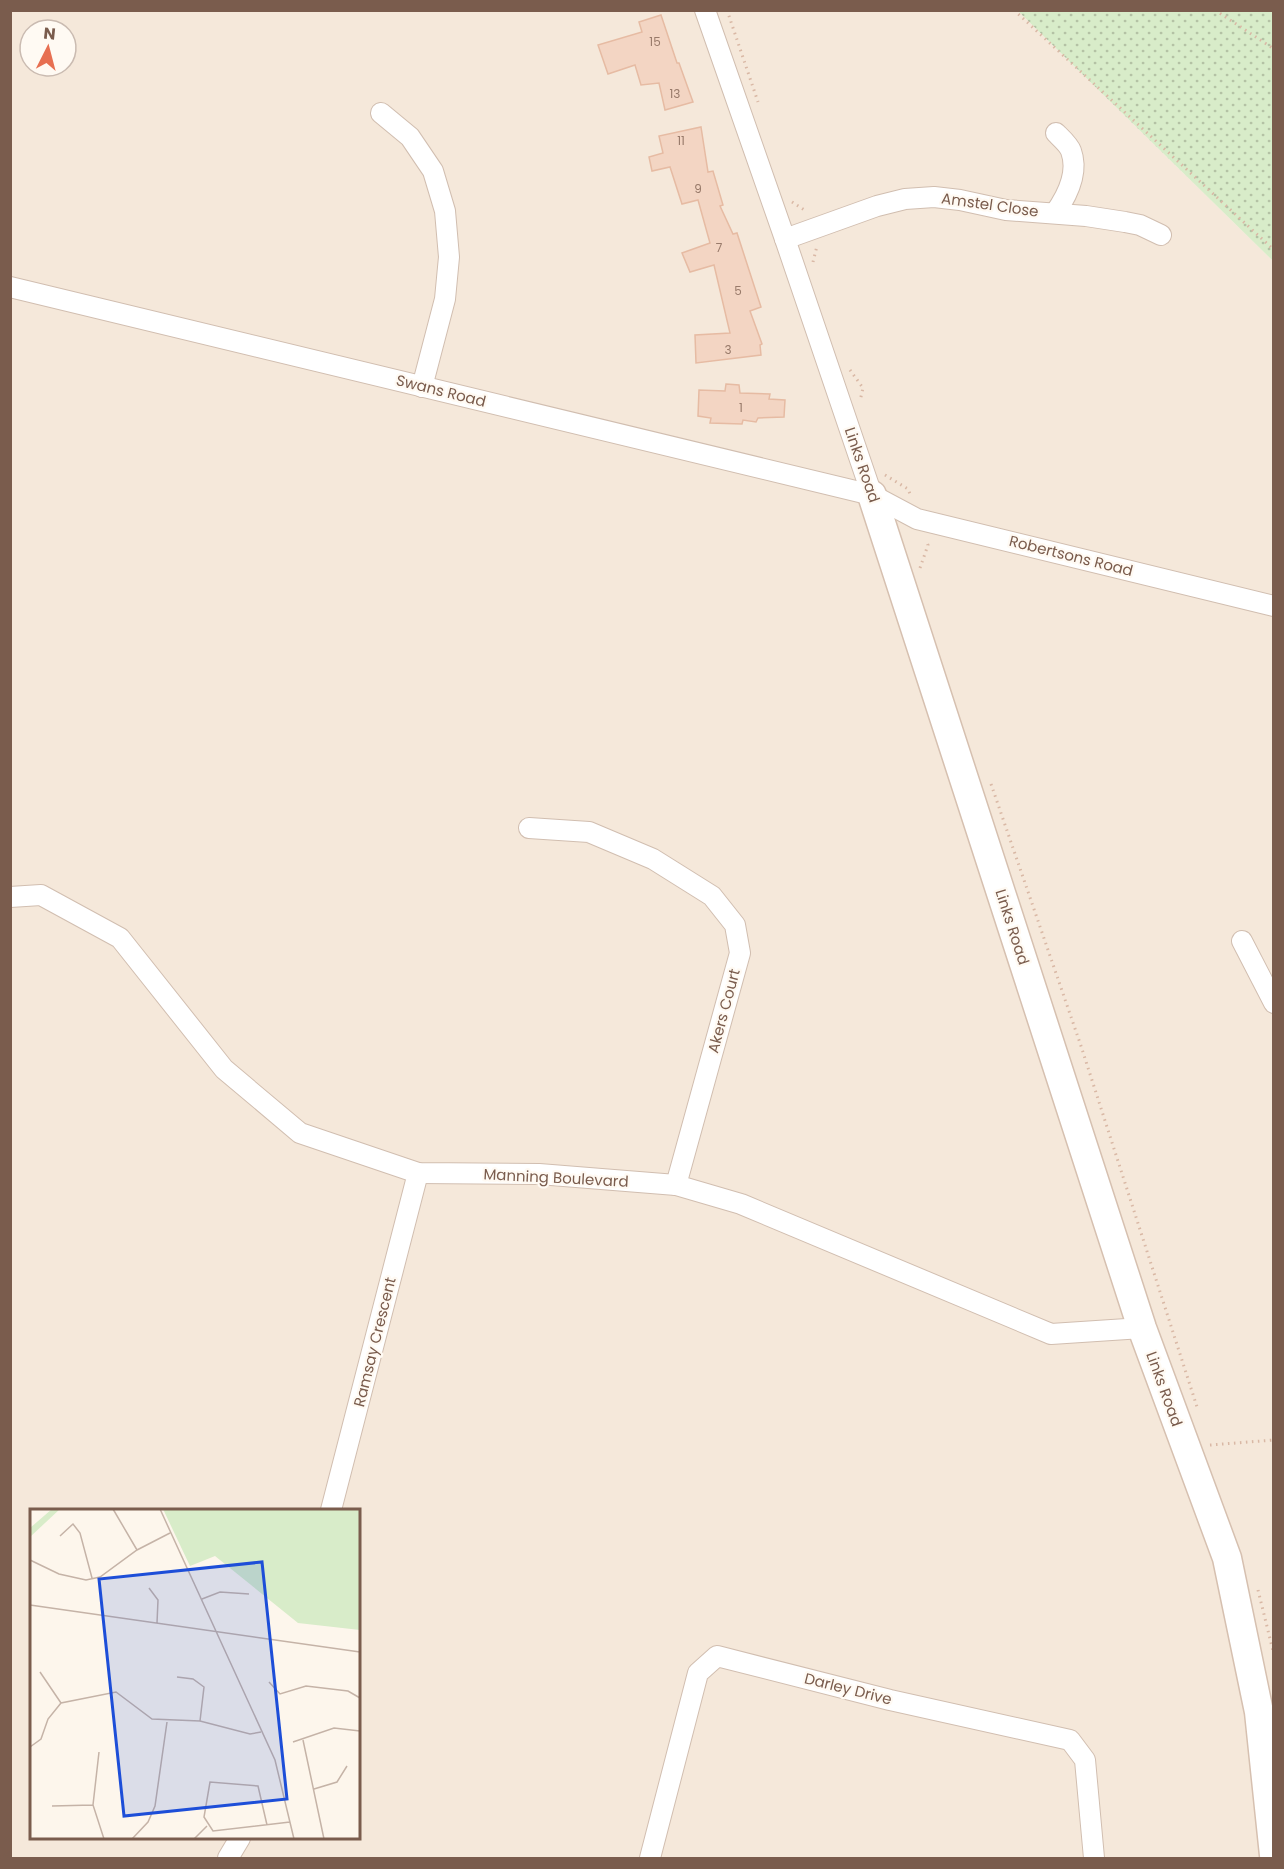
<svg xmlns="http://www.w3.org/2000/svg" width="1284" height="1869" font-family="Poppins,sans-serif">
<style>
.residential{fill:#f5e8da;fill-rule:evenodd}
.grass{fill:url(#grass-dots)}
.building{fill:#f3d5c3;stroke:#e6bba3;stroke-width:1.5}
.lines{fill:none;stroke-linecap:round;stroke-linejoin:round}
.street-casing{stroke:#d1beb0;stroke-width:22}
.secondary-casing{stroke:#d6c0b0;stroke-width:31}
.path{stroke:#d9b8a5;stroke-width:3;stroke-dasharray:1.5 4.5;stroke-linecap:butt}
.street{stroke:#fff;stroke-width:20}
.secondary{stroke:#fff;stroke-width:28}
.labels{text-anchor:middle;stroke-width:4.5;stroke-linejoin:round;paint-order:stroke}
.number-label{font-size:12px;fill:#987a6a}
.street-label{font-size:15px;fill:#7a5c4d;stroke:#fffaf3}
.inset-road{fill:none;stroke:#c5b3a7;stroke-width:1.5}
.view{fill:#1d4ed8;fill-opacity:0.15;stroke:#1d4ed8;stroke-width:3}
.inset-edge{fill:none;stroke:#7a5c4d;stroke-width:3}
</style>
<defs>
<pattern id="grass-dots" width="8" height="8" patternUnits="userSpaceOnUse" patternTransform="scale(1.5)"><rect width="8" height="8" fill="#d8ecc9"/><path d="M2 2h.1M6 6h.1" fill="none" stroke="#b4c2a5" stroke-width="1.8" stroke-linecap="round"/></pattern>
</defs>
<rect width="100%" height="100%" fill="#fdf6ec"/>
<path class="residential" d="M 11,11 L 1018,11 L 1273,261 L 1273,1858 L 11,1858 ZM 30,30 L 66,30 L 66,66 L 30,66 ZM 32,1510 L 358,1510 L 358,1838 L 32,1838 Z"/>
<path class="grass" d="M 1018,11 L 1273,11 L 1273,261 Z"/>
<g class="building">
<path d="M 661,15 L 677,63 L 679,63 L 693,102 L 665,110 L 659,83 L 641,85 L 635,65 L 608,74 L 598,45 L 642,32 L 639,22 Z"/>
<path d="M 701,127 L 708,172 L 713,171 L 723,205 L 720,206 L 733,234 L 737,233 L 761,307 L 750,311 L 762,344 L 760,345 L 761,355 L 696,363 L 695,335 L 730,333 L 714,265 L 690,272 L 682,253 L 710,243 L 698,200 L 682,204 L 670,167 L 652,171 L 649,157 L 663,153 L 659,136 Z"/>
<path d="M 726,384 L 739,385 L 740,393 L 770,394 L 769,399 L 785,400 L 784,417 L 758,418 L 756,422 L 743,420 L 742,424 L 710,423 L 711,418 L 698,416 L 699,390 L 725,391 Z"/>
</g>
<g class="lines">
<defs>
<g id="street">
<path d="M 705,10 L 785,239 L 872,495"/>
<path d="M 381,113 L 410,137 L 433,171 L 445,211 L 449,257 L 445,299 L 422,387"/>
<path d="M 1055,213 C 1067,196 1079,173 1071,151 C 1069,145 1061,138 1056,133"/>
<path d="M 785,239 L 877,206 L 905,199 L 934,197 L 960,200 L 1006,210 L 1086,216 L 1125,222 L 1140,225 L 1161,235"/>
<path d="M 10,287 L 872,495 L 917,519 L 1274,606"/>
<path d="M 529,828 L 589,832 L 653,859 L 712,896 L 735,925 L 740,953 L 676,1185"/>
<path d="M 10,897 L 41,895 L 120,938 L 224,1069 L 300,1133 L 418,1173 L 539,1174 L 676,1185 L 741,1204 L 1051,1334 L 1142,1328"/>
<path d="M 1242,941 L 1274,1003"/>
<path d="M 331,1510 L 418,1173"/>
<path d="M 228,1858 L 240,1838"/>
<path d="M 650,1858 L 698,1673 L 717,1656 L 890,1700 L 1070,1740 L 1085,1760 L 1094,1858"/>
</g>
<path id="secondary" d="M 872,495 L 1142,1328 L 1227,1558 L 1259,1712 L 1274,1855"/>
</defs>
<use href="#street" class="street-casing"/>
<use href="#secondary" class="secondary-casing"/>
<g class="path">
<path d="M 727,10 L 758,102"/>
<path d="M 1014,10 L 1274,250"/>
<path d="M 1215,10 L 1274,49"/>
<path d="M 792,202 L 806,211"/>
<path d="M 813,262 L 817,246"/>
<path d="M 850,370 L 863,388 L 860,401"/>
<path d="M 885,475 L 908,489 L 910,494"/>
<path d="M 920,568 L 928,545 L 926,540"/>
<path d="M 991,784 L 1081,1046 L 1198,1410"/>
<path d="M 1210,1445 L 1274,1440"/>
<path d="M 1258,1590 L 1274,1655"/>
</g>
<use href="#street" class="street"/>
<use href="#secondary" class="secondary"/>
</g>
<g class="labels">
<g class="number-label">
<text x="655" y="46">15</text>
<text x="675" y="98">13</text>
<text x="681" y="145">11</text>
<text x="698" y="193">9</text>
<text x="719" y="252">7</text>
<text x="738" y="295">5</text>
<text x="728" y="354">3</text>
<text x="741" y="412">1</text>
</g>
<g class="street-label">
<text transform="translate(990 205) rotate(8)" y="5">Amstel Close</text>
<text transform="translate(441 391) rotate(14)" y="5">Swans Road</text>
<text transform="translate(862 465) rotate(71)" y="5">Links Road</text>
<text transform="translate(1071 556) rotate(14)" y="5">Robertsons Road</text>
<text transform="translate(1012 927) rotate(72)" y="5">Links Road</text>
<text transform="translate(724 1011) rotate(-75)" y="5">Akers Court</text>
<text transform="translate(556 1178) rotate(3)" y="5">Manning Boulevard</text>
<text transform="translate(375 1342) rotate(-76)" y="5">Ramsay Crescent</text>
<text transform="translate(1164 1389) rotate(70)" y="5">Links Road</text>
<text transform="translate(848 1689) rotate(14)" y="5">Darley Drive</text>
</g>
</g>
<g transform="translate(30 1509)">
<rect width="330" height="330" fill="#fdf6ec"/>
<path d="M 22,0 L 30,0 L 0,28 L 0,19 ZM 133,0 L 330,0 L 330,121 L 268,114 L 185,47 L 160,57 Z" fill="#d8ecc9"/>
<path class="inset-road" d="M 83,0 L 107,41M 130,0 L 245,251 L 264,330M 30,27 L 43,15 L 50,24 L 62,69M 0,51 L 29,65 L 56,71 L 70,68 L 107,41 L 140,24M 119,79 L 128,91 L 127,114M 172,90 L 190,83 L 219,85M 0,96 L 330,143M 10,163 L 31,194M 147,168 L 163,170 L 174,178 L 170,212M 239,173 L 250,185 L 276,177 L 318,182 L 330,189M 273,231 L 294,330M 263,233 L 304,219 L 330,222M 0,238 L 11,230 L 18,210 L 31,194 L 86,183 L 122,210 L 170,212 L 220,225 L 231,223M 69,243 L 63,296 L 74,330M 284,280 L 307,273 L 317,257M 22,297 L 63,296M 237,316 L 228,277 L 180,273 L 174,308 L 183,322 L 260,313M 102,330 L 118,313 L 125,297 L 137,213M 164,330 L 177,317"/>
<path class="view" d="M 232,53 L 257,290 L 94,307 L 69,70 Z"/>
<rect width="330" height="330" class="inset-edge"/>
</g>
<rect width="1284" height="1869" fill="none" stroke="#7a5c4d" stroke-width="24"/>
<g transform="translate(48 48) rotate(6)"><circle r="28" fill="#fffaf3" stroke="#cabbb1" stroke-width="1.5"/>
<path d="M0-4.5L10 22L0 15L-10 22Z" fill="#e76f51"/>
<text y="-9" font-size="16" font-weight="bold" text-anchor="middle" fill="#7a5c4d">N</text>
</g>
</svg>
